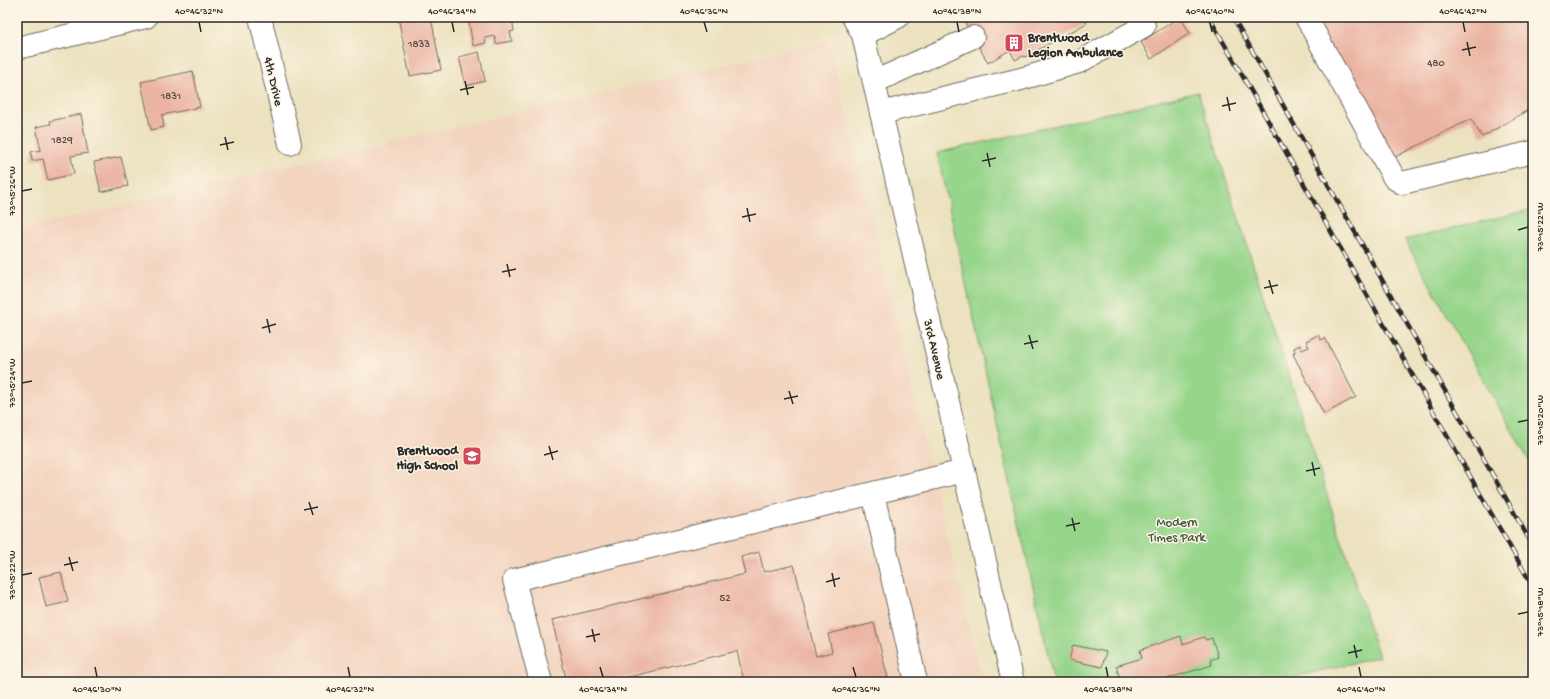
<svg xmlns="http://www.w3.org/2000/svg" width="1550" height="699" font-family="'Gochi Hand',sans-serif">
<style>
.built{fill:#f3d4bf}
.green{fill:#97d58b;stroke:#61805b}
.building{fill:#ebb3a2}
.lines{fill:none;stroke-linecap:round;stroke-linejoin:round}
.minor-casing{stroke:#6f6b5f;stroke-width:24}
.minor{stroke:#fff;stroke-width:22}
.rail-casing{stroke:#2b2b2b;stroke-width:4.5}
.rail{stroke:#fcf5e5;stroke-width:3;stroke-dasharray:9;stroke-linecap:butt}
.ticks{fill:none;stroke:#2b2b2b;stroke-width:1.5}
.labels{text-anchor:middle;stroke-width:3;stroke-linejoin:round;paint-order:stroke}
.number-label{font-size:11px;fill:#5b4d49}
.poi-label{font-size:13px;font-weight:bold;fill:#2b2b2b;stroke:#fcf5e5;text-anchor:start}
.street-label{font-size:13px;fill:#2b2b2b;stroke:#fcf5e5}
.park-label{font-size:13px;fill:#465643;stroke:#fcf5e5}
.neatline{fill:none;stroke:#2b2b2b;stroke-width:1.5}
.ticks-label{font-size:10px;text-anchor:middle;fill:#2b2b2b}
</style>
<rect width="100%" height="100%" fill="#fcf5e5"/>
<filter id="ink" filterUnits="userSpaceOnUse"><feTurbulence type="fractalNoise" baseFrequency=".025" numOctaves="2"/><feDisplacementMap in="SourceGraphic" scale="8" xChannelSelector="R" yChannelSelector="G"/><feConvolveMatrix kernelMatrix="1 2 1 2 8 2 1 2 1" color-interpolation-filters="sRGB"/></filter>
<filter id="wash" filterUnits="userSpaceOnUse"><feTurbulence type="fractalNoise" baseFrequency=".012" numOctaves="4" result="noise"/><feDisplacementMap in="SourceGraphic" scale="16" xChannelSelector="R" yChannelSelector="G"/><feGaussianBlur stdDeviation="0.9" result="paint"/><feColorMatrix in="noise" values="0 0 0 0 0 0 0 0 0 0 0 0 0 0 0 0 0 1.4 0 .05"/><feComposite in="paint" operator="in"/></filter>
<g filter="url(#wash)">
<rect width="100%" height="100%" fill="#ece2c0"/>
<path class="built" d="M 829,40 L 982,682 L 17,682 L 17,230 Z"/>
<g class="green">
<path d="M 1198,92 L 1379,657 L 1273,682 L 1054,682 L 937,153 Z"/>
<path d="M 1533,209 L 1533,468 L 1405,240 Z"/>
</g>
<g id="blocks">
<g class="building">
<path d="M 398,17 L 431,17 L 441,70 L 410,76 Z"/>
<path d="M 468,17 L 512,17 L 514,31 L 510,32 L 512,41 L 496,44 L 495,36 L 485,38 L 486,43 L 473,46 Z"/>
<path d="M 962,17 L 1083,17 L 1087,23 L 1025,57 L 1023,56 L 1015,60 L 1010,50 L 988,63 Z"/>
<path d="M 1180,17 L 1190,33 L 1151,59 L 1141,42 Z"/>
<path d="M 1313,17 L 1533,17 L 1533,107 L 1482,137 L 1471,119 L 1393,158 Z"/>
<path d="M 479,52 L 485,81 L 466,86 L 459,57 Z"/>
<path d="M 193,71 L 200,107 L 162,115 L 164,127 L 151,130 L 141,82 Z"/>
<path d="M 81,114 L 88,153 L 71,156 L 74,174 L 48,180 L 43,159 L 32,161 L 31,152 L 41,150 L 36,127 L 51,124 L 50,121 Z"/>
<path d="M 121,157 L 128,186 L 101,192 L 94,162 Z"/>
<path d="M 1318,335 L 1321,340 L 1325,338 L 1356,397 L 1324,414 L 1293,354 L 1295,352 L 1294,348 L 1300,345 L 1302,350 L 1309,347 L 1306,341 Z"/>
<path d="M 759,552 L 764,572 L 794,565 L 816,656 L 832,652 L 828,634 L 874,623 L 889,682 L 744,682 L 737,651 L 608,682 L 567,682 L 552,620 L 745,574 L 741,557 Z"/>
<path d="M 61,572 L 68,602 L 46,607 L 39,577 Z"/>
<path d="M 1181,636 L 1183,644 L 1204,637 L 1206,640 L 1212,638 L 1218,657 L 1210,660 L 1212,665 L 1157,682 L 1121,682 L 1116,666 L 1142,658 L 1140,650 Z"/>
<path d="M 1073,645 L 1106,652 L 1102,667 L 1069,660 Z"/>
</g>
</g>
</g>
<g filter="url(#ink)">
<use href="#blocks" fill-opacity="0" stroke="#6f6b5f" stroke-width="1"/>
<g class="lines">
<defs>
<g id="minor">
<path d="M 260,17 L 290,144"/>
<path d="M 853,17 L 863,35 L 1013,682"/>
<path d="M 1306,17 L 1394,178 L 1402,183 L 1533,152"/>
<path d="M 863,35 L 898,17"/>
<path d="M 17,48 L 146,17"/>
<path d="M 874,82 L 973,37"/>
<path d="M 881,113 L 1021,79 L 1079,62 L 1144,26 L 1138,17"/>
<path d="M 873,494 L 916,682"/>
<path d="M 541,682 L 514,580 L 964,471"/>
</g>
</defs>
<use href="#minor" class="minor-casing"/>
<use href="#minor" class="minor"/>
<defs>
<g id="rail">
<path d="M 1209,17 L 1533,587"/>
<path d="M 1233,17 L 1533,546"/>
</g>
</defs>
<use href="#rail" class="rail-casing"/>
<use href="#rail" class="rail"/>
</g>
</g>
<path class="ticks" d="M 199,22 L 201,32M 452,22 L 454,32M 704,22 L 707,32M 957,22 L 959,32M 1210,22 L 1212,32M 1463,22 L 1465,32M 1467,42 L 1470,56M 1462,50 L 1476,47M 465,81 L 468,95M 460,90 L 474,87M 1227,97 L 1230,111M 1222,106 L 1236,103M 225,137 L 228,150M 220,145 L 234,142M 987,153 L 990,167M 982,161 L 996,158M 22,191 L 32,189M 747,208 L 750,222M 742,217 L 756,214M 1518,230 L 1528,227M 507,264 L 510,277M 502,272 L 516,269M 1269,280 L 1273,294M 1264,288 L 1278,285M 267,319 L 270,333M 262,328 L 276,324M 1029,335 L 1033,349M 1024,344 L 1038,341M 22,383 L 32,381M 789,391 L 793,404M 784,399 L 798,396M 1518,422 L 1528,420M 549,446 L 553,460M 544,455 L 558,451M 1312,462 L 1315,476M 1306,471 L 1320,468M 309,502 L 313,515M 304,510 L 318,507M 1072,518 L 1075,531M 1066,526 L 1080,523M 69,557 L 73,571M 64,565 L 78,562M 832,573 L 835,587M 22,575 L 32,573M 826,582 L 840,578M 1518,614 L 1528,612M 592,629 L 595,642M 586,637 L 600,634M 1354,645 L 1357,658M 1348,653 L 1362,650M 95,667 L 97,677M 348,667 L 350,677M 600,667 L 603,677M 853,667 L 856,677M 1106,667 L 1108,677M 1359,667 L 1361,677"/>
<defs>
<symbol id="building-square" viewBox="-11 -11 22 22"><rect x="-9" y="-9" width="18" height="18" rx="4" fill="#d1495b" stroke="#fcf5e5"/><path d="M-4-6H4V6H1V3H-1V6H-4ZM-2.5-4.3h1.7v1.8h-1.7ZM.8-4.3h1.7v1.8H.8ZM-2.5-1h1.7V.8h-1.7ZM.8-1h1.7V.8H.8Z" fill="#fff"/></symbol>
<symbol id="school-square" viewBox="-11 -11 22 22"><rect x="-9" y="-9" width="18" height="18" rx="4" fill="#d1495b" stroke="#fcf5e5"/><path d="M0-5L7-2L0 1L-7-2ZM-4 1L0 2.5L4 1V4Q0 6-4 4Z" fill="#fff"/></symbol>
</defs>
<g fill-rule="evenodd">
<use href="#building-square" x="1003" y="32" width="22" height="22"/>
<use href="#school-square" x="461" y="445" width="22" height="22"/>
</g>
<g class="labels">
<g class="number-label">
<text x="419" y="47">1833</text>
<text x="1436" y="66">480</text>
<text x="171" y="99">1831</text>
<text x="62" y="143">1829</text>
<text x="725" y="601">52</text>
</g>
<g class="poi-label">
<text x="1028" y="41">Brentwood<tspan x="1028" dy="15">Legion Ambulance</tspan></text>
<text x="458" y="454" text-anchor="end">Brentwood<tspan x="458" dy="15">High School</tspan></text>
</g>
<g class="street-label">
<text transform="translate(275 81) rotate(77)" y="5">4th Drive</text>
<text transform="translate(936 349) rotate(77)" y="5">3rd Avenue</text>
</g>
<g class="park-label">
<text x="1177" y="526">Modern<tspan x="1177" dy="15">Times Park</tspan></text>
</g>
</g>
<rect width="1550" height="699" fill="none" stroke="#fcf5e5" stroke-width="44"/>
<rect x="22" y="22" width="1506" height="655" class="neatline"/>
<g class="ticks-label">
<text x="199" y="14">40°46'32"N</text>
<text x="452" y="14">40°46'34"N</text>
<text x="704" y="14">40°46'36"N</text>
<text x="957" y="14">40°46'38"N</text>
<text x="1210" y="14">40°46'40"N</text>
<text x="1463" y="14">40°46'42"N</text>
<text transform="translate(11 191) rotate(-90)" y="4">73°15'26"W</text>
<text transform="translate(1539 227) rotate(-90)" y="4">73°15'22"W</text>
<text transform="translate(11 383) rotate(-90)" y="4">73°15'24"W</text>
<text transform="translate(1539 420) rotate(-90)" y="4">73°15'20"W</text>
<text transform="translate(11 575) rotate(-90)" y="4">73°15'22"W</text>
<text transform="translate(1539 612) rotate(-90)" y="4">73°15'18"W</text>
<text x="97" y="692">40°46'30"N</text>
<text x="350" y="692">40°46'32"N</text>
<text x="603" y="692">40°46'34"N</text>
<text x="856" y="692">40°46'36"N</text>
<text x="1108" y="692">40°46'38"N</text>
<text x="1361" y="692">40°46'40"N</text>
</g>
</svg>
